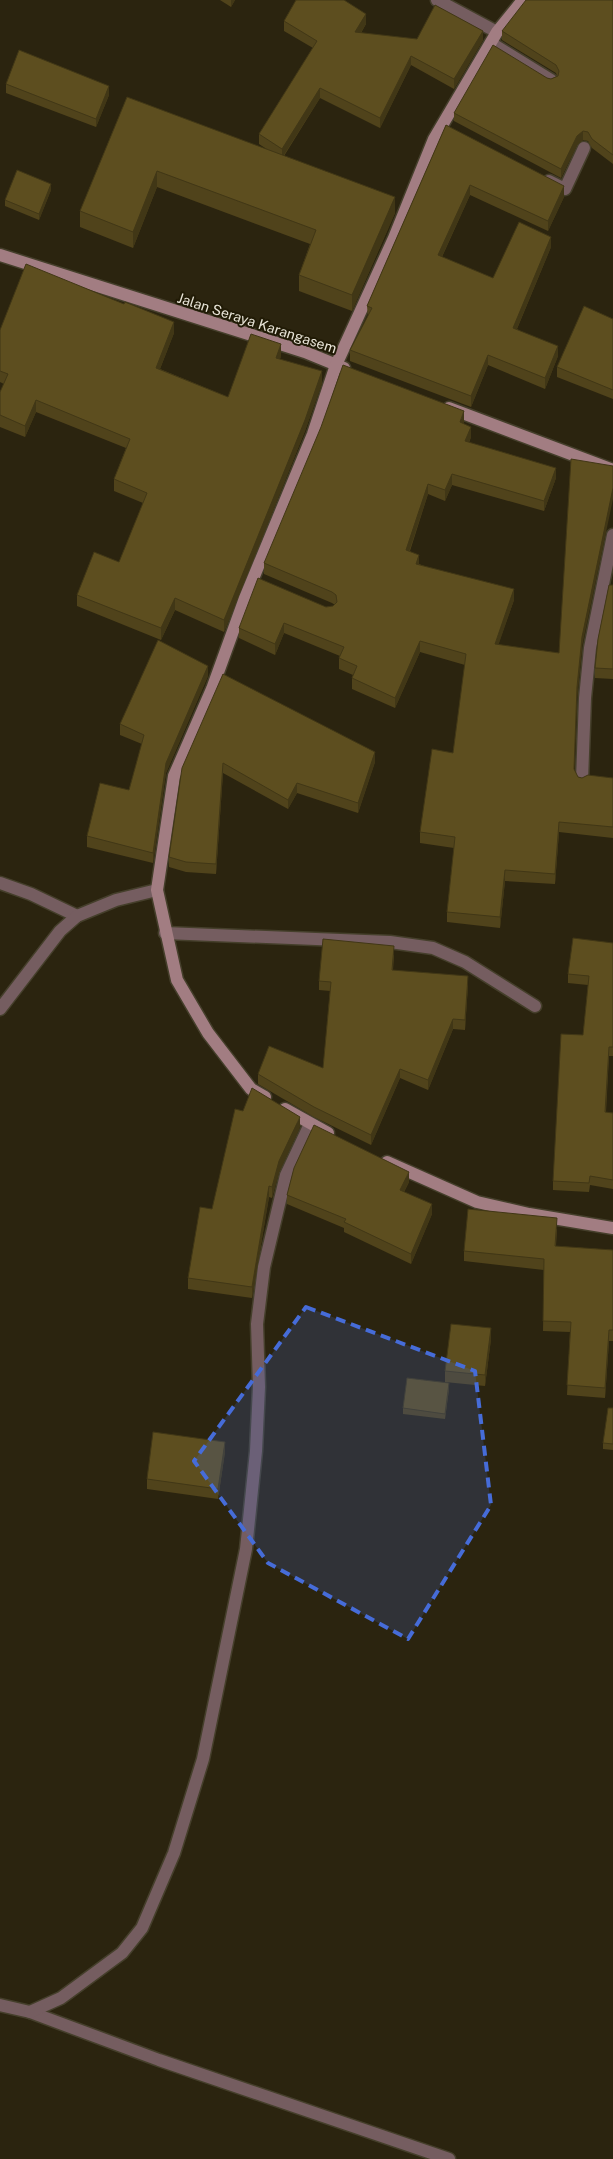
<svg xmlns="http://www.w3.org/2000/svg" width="613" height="2159" font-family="'Public Sans',sans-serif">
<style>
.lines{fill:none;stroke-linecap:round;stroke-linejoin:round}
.street-casing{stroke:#453f2b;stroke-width:15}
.secondary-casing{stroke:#453f2b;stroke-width:15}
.street{stroke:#755d60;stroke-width:12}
.secondary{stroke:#a27d82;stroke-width:12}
.wall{fill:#50431b}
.shaded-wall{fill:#413716}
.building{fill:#5d4e1f;stroke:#413716}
.marked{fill:#466cd8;fill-opacity:0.2;stroke:#466cd8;stroke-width:4;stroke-dasharray:10 6;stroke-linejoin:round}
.labels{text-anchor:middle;stroke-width:4;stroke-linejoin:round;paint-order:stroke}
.street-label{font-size:14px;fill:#e8e4d7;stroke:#211b06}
</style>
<rect width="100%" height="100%" fill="#2b240f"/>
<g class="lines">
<defs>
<g id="street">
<path d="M 437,0 L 497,32"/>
<path d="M 491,43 L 551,80"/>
<path d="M 549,181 L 565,189 L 584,148"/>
<path d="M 582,780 L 585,698 L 590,648 L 613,535"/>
<path d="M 0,883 L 31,894 L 77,916"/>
<path d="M 165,933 L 390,942 L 433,948 L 465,962 L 535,1006"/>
<path d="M 0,1009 L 60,931 L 77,916 L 116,900 L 157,890"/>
<path d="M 0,2005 L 30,2012 L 159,2060 L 449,2159"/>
<path d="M 30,2012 L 61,1998 L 122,1953 L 142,1928 L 174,1853 L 203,1759 L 246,1549 L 256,1451 L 259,1387 L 257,1324 L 264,1267 L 286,1175 L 310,1124"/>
</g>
<g id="secondary">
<path d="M 0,255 L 305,352 L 344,368"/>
<path d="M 449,408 L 613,470"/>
<path d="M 265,1097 L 251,1089 L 208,1033 L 177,980 L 157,890 L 174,776 L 212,689 L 245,598 L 313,434 L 336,365 L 394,238 L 434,139 L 497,32 L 523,0"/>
<path d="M 285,1109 L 328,1133"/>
<path d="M 387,1162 L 477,1202 L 529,1214 L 613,1228"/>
</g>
</defs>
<use href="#street" class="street-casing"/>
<use href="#secondary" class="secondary-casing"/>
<use href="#street" class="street"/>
<use href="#secondary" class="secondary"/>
</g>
<g class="wall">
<path d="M 220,0 L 235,0 L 231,7 Z"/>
<path d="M 613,0 L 613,164 L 592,148 L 588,141 L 583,140 L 577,145 L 561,178 L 454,121 L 454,113 L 547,78 L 551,79 L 557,76 L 556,73 L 502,40 L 502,31 Z"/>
<path d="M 284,21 L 366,24 L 361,33 L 417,39 L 483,40 L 454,89 L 411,65 L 380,128 L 320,98 L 284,156 L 395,213 L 352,311 L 299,291 L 299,275 L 310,244 L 157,187 L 133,248 L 80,227 L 80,211 L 127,97 L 268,150 L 259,144 L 259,134 L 313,48 L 284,31 Z"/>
<path d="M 6,84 L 109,95 L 96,127 L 6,93 Z"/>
<path d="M 446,125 L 564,197 L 548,231 L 470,195 L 442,257 L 493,278 L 551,247 L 517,329 L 558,356 L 545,389 L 488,365 L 471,407 L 350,361 L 350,350 L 368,317 L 367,306 Z"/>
<path d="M 51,190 L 39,220 L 5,206 L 5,200 Z"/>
<path d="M 124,304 L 174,333 L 160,369 L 228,397 L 281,356 L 280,359 L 322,383 L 305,431 L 224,632 L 175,610 L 161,640 L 77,606 L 77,595 L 119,562 L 143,503 L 114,491 L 114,479 L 126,448 L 36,412 L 25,437 L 0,427 L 0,392 L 4,384 L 0,382 L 0,330 Z"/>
<path d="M 613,319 L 613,399 L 557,377 L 557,367 Z"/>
<path d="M 464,422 L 464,424 L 471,437 L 469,443 L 556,478 L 544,511 L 452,485 L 445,501 L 428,494 L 410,551 L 419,564 L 514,600 L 498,645 L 559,653 L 582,647 L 577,698 L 574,770 L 578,777 L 582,778 L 613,778 L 613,838 L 559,832 L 555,884 L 505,881 L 500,928 L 447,922 L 447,912 L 454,848 L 420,843 L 420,832 L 453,753 L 465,665 L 420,652 L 395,708 L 352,689 L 352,678 L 353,675 L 339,669 L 339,658 L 340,656 L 284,633 L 275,655 L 239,638 L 239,628 L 326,607 L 333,606 L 335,605 L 332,603 L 264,574 L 264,563 Z"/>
<path d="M 613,585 L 613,679 L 595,678 L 595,668 Z"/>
<path d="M 223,674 L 375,762 L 358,813 L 297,793 L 288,809 L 223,773 L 216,874 L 186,872 L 169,867 L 169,857 Z"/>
<path d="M 208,676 L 166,773 L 153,863 L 87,847 L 87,836 L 129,790 L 142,744 L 120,735 L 120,724 Z"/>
<path d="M 613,943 L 613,1056 L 609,1056 L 606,1112 L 613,1113 L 613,1189 L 590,1185 L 589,1192 L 553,1190 L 553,1181 L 583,1035 L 588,985 L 568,983 L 568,974 Z"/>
<path d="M 394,955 L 393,970 L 468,985 L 465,1030 L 453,1029 L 428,1090 L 400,1078 L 371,1145 L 314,1117 L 258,1084 L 258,1074 L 323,1068 L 330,991 L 319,990 L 319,981 Z"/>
<path d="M 300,1127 L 279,1172 L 272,1198 L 269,1197 L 252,1298 L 188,1289 L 188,1278 Z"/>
<path d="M 409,1182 L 404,1192 L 432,1214 L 411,1264 L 344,1232 L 344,1228 L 287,1204 L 287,1195 Z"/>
<path d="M 557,1229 L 556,1246 L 613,1250 L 613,1341 L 609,1341 L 605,1398 L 567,1395 L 570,1332 L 543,1331 L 544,1270 L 464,1261 L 464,1251 Z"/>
<path d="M 491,1339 L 485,1386 L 445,1382 L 445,1371 Z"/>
<path d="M 449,1389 L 445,1419 L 403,1414 L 403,1408 Z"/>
<path d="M 613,1408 L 613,1450 L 603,1449 L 603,1443 Z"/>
<path d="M 225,1452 L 218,1499 L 147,1489 L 147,1479 Z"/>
</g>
<g class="shaded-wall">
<path d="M 231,0 L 235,0 L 231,7 Z"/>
<path d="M 366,14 L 366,24 L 355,42 L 355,32 Z"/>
<path d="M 483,31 L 483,40 L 454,89 L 454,79 Z"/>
<path d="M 411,56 L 411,65 L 380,128 L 380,118 Z"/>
<path d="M 109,86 L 109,95 L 96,127 L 96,119 Z"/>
<path d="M 320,88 L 320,98 L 282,158 L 282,149 Z"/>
<path d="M 583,131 L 583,140 L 577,145 L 561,178 L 561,169 L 577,136 Z"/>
<path d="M 157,171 L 157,187 L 133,248 L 133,232 Z"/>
<path d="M 51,184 L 51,190 L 39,220 L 39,214 Z"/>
<path d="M 470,185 L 470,195 L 438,265 L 438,255 Z"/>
<path d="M 564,186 L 564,197 L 548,231 L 548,221 Z"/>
<path d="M 395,197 L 395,213 L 352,311 L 352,295 Z"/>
<path d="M 551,237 L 551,247 L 513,338 L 513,328 Z"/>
<path d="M 174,322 L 174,333 L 156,379 L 156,368 Z"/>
<path d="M 281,344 L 281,356 L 276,369 L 276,358 Z"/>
<path d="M 558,346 L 558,356 L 545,389 L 545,378 Z"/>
<path d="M 488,355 L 488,365 L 471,407 L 471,396 Z"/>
<path d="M 322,371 L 322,383 L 305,431 L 224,632 L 224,620 Z"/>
<path d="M 36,400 L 36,412 L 25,437 L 25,426 Z"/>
<path d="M 464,411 L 464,422 L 460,432 L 460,422 Z"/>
<path d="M 471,427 L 471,437 L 465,452 L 465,441 Z"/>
<path d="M 556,468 L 556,478 L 544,511 L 544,501 Z"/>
<path d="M 452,474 L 452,485 L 445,501 L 445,490 Z"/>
<path d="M 428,484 L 428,494 L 406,561 L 406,550 Z"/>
<path d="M 613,488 L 613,499 L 582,647 L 577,698 L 574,780 L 577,687 L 582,637 Z"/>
<path d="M 419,555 L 419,565 L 416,564 Z"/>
<path d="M 514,589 L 514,600 L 495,655 L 495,644 Z"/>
<path d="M 175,598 L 175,610 L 161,640 L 161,628 Z"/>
<path d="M 284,623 L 284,633 L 275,655 L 275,644 Z"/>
<path d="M 420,641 L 420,652 L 395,708 L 395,698 Z"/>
<path d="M 208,666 L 208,676 L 166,773 L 153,863 L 153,853 L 166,763 Z"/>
<path d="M 375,752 L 375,762 L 358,813 L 358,803 Z"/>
<path d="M 223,763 L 223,773 L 216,874 L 216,864 Z"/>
<path d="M 297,783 L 297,793 L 288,809 L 288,800 Z"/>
<path d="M 559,822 L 559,832 L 555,884 L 555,874 Z"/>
<path d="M 505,870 L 505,881 L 500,928 L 500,917 Z"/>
<path d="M 468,976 L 468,985 L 465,1030 L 465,1020 Z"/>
<path d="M 453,1019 L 453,1029 L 428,1090 L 428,1080 Z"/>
<path d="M 400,1069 L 400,1078 L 371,1145 L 371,1135 Z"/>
<path d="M 300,1117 L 300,1127 L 279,1172 L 272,1198 L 272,1187 L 279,1161 Z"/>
<path d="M 409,1172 L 409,1182 L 400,1200 L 400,1190 Z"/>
<path d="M 269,1186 L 269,1197 L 252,1298 L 252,1287 Z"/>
<path d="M 432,1204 L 432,1214 L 411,1264 L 411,1254 Z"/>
<path d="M 491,1328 L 491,1339 L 485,1386 L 485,1375 Z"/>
<path d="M 609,1330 L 609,1341 L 605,1398 L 605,1388 Z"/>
<path d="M 449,1383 L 449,1389 L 445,1419 L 445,1414 Z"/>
<path d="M 225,1442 L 225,1452 L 218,1499 L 218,1489 Z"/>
</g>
<g class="building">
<path d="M 296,0 L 344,0 L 366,14 L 355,32 L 417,39 L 435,5 L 483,31 L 454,79 L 411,56 L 380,118 L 320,88 L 282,149 L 259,134 L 317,41 L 284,21 Z"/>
<path d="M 526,0 L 613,0 L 613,155 L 592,139 L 588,132 L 583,131 L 577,136 L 561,169 L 454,113 L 493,45 L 547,78 L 551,79 L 558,76 L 559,71 L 556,65 L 502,31 Z"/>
<path d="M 19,50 L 109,86 L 96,119 L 6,84 Z"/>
<path d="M 127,97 L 395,197 L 352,295 L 299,275 L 316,230 L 157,171 L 133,232 L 80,211 Z"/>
<path d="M 446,125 L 564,186 L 548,221 L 470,185 L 438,255 L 493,278 L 519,222 L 551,237 L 513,328 L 558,346 L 545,378 L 488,355 L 471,396 L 350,350 L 372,308 L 367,306 Z"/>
<path d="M 17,170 L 51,184 L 39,214 L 5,200 Z"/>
<path d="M 26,264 L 124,304 L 125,302 L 174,322 L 156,368 L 228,397 L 251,334 L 281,344 L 276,358 L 322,371 L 305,420 L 224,620 L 175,598 L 161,628 L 77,595 L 94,552 L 119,562 L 147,493 L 114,479 L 130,439 L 36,400 L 25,426 L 0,415 L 0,392 L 8,374 L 0,371 L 0,330 Z"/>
<path d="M 584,306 L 613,319 L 613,390 L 557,367 Z"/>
<path d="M 343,365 L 464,411 L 460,422 L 471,427 L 465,441 L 556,468 L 544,501 L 452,474 L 445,490 L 428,484 L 406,550 L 419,555 L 416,564 L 514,589 L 495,644 L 559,653 L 571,459 L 613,466 L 613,488 L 582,637 L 577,687 L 574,769 L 578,777 L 582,778 L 588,775 L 613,778 L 613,827 L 559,822 L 555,874 L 505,870 L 500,917 L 447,912 L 455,837 L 420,832 L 432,749 L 453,753 L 466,654 L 420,641 L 395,698 L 352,678 L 357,666 L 339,658 L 344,647 L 284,623 L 275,644 L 239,628 L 258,578 L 326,607 L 333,606 L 337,602 L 336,595 L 332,592 L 264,563 L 321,427 Z"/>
<path d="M 609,585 L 613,585 L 613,669 L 595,668 L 598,639 Z"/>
<path d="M 158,640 L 208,666 L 166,763 L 153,853 L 87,836 L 100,783 L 129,790 L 144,735 L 120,724 Z"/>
<path d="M 223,674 L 375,752 L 358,803 L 297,783 L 288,800 L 223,763 L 216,864 L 186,862 L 169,857 L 182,768 Z"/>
<path d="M 573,938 L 613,943 L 613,1047 L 609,1047 L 605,1112 L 613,1113 L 613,1180 L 590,1176 L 589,1183 L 553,1181 L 561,1034 L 583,1035 L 589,976 L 568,974 Z"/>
<path d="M 323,939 L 394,946 L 392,970 L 468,976 L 465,1020 L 453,1019 L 428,1080 L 400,1069 L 371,1135 L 314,1107 L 258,1074 L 269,1046 L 323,1068 L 331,982 L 319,981 Z"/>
<path d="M 252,1088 L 300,1117 L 279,1161 L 272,1187 L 269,1186 L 252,1287 L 188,1278 L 200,1207 L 212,1209 L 235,1109 L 243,1111 Z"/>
<path d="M 314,1125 L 409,1172 L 400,1190 L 432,1204 L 411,1254 L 344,1222 L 346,1219 L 287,1195 L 294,1168 Z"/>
<path d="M 468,1209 L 557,1218 L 555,1246 L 613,1250 L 613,1330 L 609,1330 L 605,1388 L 567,1385 L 571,1322 L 543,1321 L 544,1259 L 464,1251 Z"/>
<path d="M 451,1324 L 491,1328 L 485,1375 L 445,1371 Z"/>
<path d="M 407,1378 L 449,1383 L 445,1414 L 403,1408 Z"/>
<path d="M 608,1408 L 613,1408 L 613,1444 L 603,1443 Z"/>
<path d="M 153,1432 L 225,1442 L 218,1489 L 147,1479 Z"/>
</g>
<path class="marked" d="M 306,1307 L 475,1371 L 491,1505 L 408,1639 L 268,1563 L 194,1461 Z"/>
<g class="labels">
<g class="street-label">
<text transform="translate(257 323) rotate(18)" y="5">Jalan Seraya Karangasem</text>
</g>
</g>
</svg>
